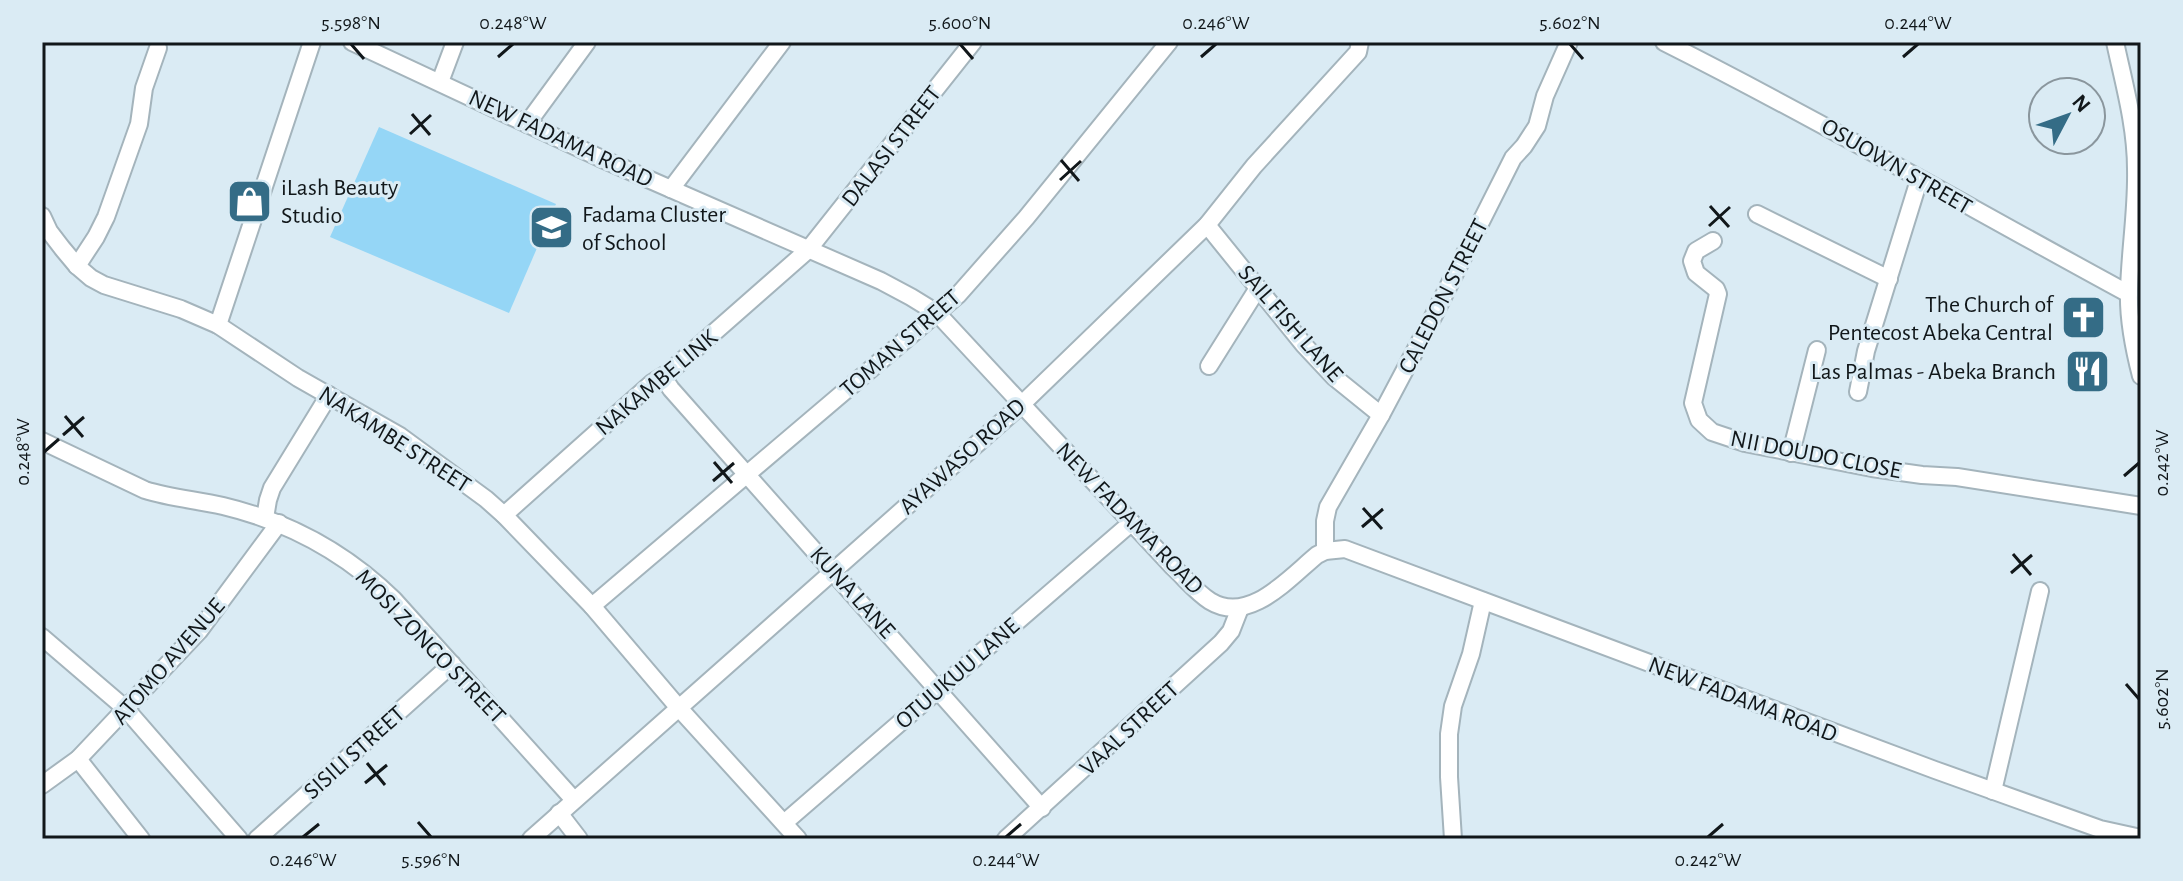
<svg xmlns="http://www.w3.org/2000/svg" width="2183" height="881" font-family="'Alegreya Sans',sans-serif">
<style>
.green{fill:#95d6f6}
.lines{fill:none;stroke-linecap:round;stroke-linejoin:round}
.minor-casing{stroke:#a4b4bc;stroke-width:20}
.minor{stroke:#fff;stroke-width:16}
.ticks{fill:none;stroke:#11171a;stroke-width:3}
.labels{text-anchor:middle;stroke-width:6;stroke-linejoin:round;paint-order:stroke}
.street-label{font-size:24px;fill:#11171a;stroke:#daebf4}
.poi-label{font-size:24px;fill:#11171a;stroke:#daebf4;text-anchor:start}
.neatline{fill:none;stroke:#11171a;stroke-width:3}
.ticks-label{font-size:20px;text-anchor:middle;fill:#11171a}
</style>
<rect width="100%" height="100%" fill="#daebf4"/>
<path class="green" d="M 379,127 L 556,204 L 509,313 L 330,237 Z"/>
<g class="lines">
<defs>
<g id="minor">
<path d="M 352,42 L 600,158 L 881,281 L 911,297 L 937,313 L 1173,567 C 1185,578 1196,592 1210,601 C 1249,625 1289,578 1317,555 L 1325,551 L 1345,549 L 1935,770 L 2100,829 L 2141,838"/>
<path d="M 1664,42 C 1821,121 1974,210 2129,294"/>
<path d="M 2115,42 C 2124,84 2136,126 2136,169 C 2137,210 2130,250 2129,291 C 2128,320 2134,349 2141,376"/>
<path d="M 440,82 L 455,42"/>
<path d="M 527,124 L 587,42"/>
<path d="M 671,189 L 782,42"/>
<path d="M 1757,214 L 1889,279"/>
<path d="M 42,216 L 49,231 L 62,248 L 77,266 L 91,278 L 104,285 L 181,309 L 218,325 L 298,378 L 400,436 L 486,499 L 504,515 L 592,606 L 678,707 L 798,839"/>
<path d="M 1207,225 L 1304,345 L 1334,377 L 1381,415"/>
<path d="M 1713,241 L 1696,251 L 1692,261 L 1696,273 L 1716,289 L 1718,294 L 1693,403 L 1699,420 L 1712,432 L 1745,443 L 1872,468 L 1922,475 L 1957,477 L 2141,506"/>
<path d="M 77,266 L 96,237 L 106,217 L 139,124 L 144,88 L 158,48"/>
<path d="M 218,325 L 312,42"/>
<path d="M 1209,366 L 1258,288"/>
<path d="M 663,377 L 671,389 L 1042,808"/>
<path d="M 1858,392 L 1866,351 L 1919,180"/>
<path d="M 42,441 L 145,490 C 170,498 197,500 223,506 C 290,522 346,553 394,600 L 574,800"/>
<path d="M 1791,453 L 1817,350"/>
<path d="M 504,515 L 652,383 L 668,373 L 808,250 L 973,42"/>
<path d="M 265,518 L 268,500 L 272,488 L 329,395"/>
<path d="M 1325,551 L 1325,521 L 1328,507 L 1381,415 L 1434,315 L 1513,158 L 1524,146 L 1537,126 L 1545,96 L 1569,42"/>
<path d="M 592,606 L 958,295 L 1026,218 L 1169,42"/>
<path d="M 42,637 L 126,709 L 239,839"/>
<path d="M 78,759 L 141,839"/>
<path d="M 42,785 L 78,759 L 199,631 L 279,523"/>
<path d="M 1993,791 L 2040,591"/>
<path d="M 559,813 L 579,839"/>
<path d="M 784,823 L 1131,523"/>
<path d="M 257,839 L 452,664"/>
<path d="M 531,839 L 1022,404 L 1207,225 L 1254,166 L 1358,52 L 1360,42"/>
<path d="M 1006,839 L 1221,643 L 1231,631 L 1240,608"/>
<path d="M 1453,839 L 1449,777 L 1449,734 L 1453,706 L 1471,654 L 1483,601"/>
</g>
</defs>
<use href="#minor" class="minor-casing"/>
<use href="#minor" class="minor"/>
</g>
<path class="ticks" d="M 351,44 L 364,59M 960,44 L 973,59M 1570,44 L 1583,59M 498,57 L 513,44M 1201,57 L 1216,44M 1903,57 L 1918,44M 412,114 L 430,135M 410,134 L 431,115M 1061,160 L 1079,181M 1060,180 L 1081,161M 1710,206 L 1729,227M 1709,226 L 1730,207M 65,416 L 83,437M 63,435 L 84,417M 44,452 L 59,439M 714,462 L 732,483M 2124,476 L 2139,463M 713,481 L 734,463M 1363,508 L 1382,529M 1362,527 L 1383,509M 2013,554 L 2031,575M 2011,573 L 2032,555M 2126,684 L 2139,699M 367,763 L 385,785M 365,783 L 387,765M 418,822 L 431,837M 303,837 L 319,824M 1006,837 L 1021,824M 1708,837 L 1723,824"/>
<defs>
<symbol id="shop-square" viewBox="-11 -11 22 22"><rect x="-9" y="-9" width="18" height="18" rx="4" fill="#346c86" stroke="#daebf4"/><path d="M-5-2.5h2.3a2.7 3.5 0 0 1 5.4 0H5L5.5 6h-11ZM-1.5-2.5h3a1.5 2.3 0 0 0-3 0Z" fill="#fff"/></symbol>
<symbol id="school-square" viewBox="-11 -11 22 22"><rect x="-9" y="-9" width="18" height="18" rx="4" fill="#346c86" stroke="#daebf4"/><path d="M0-5L7-2L0 1L-7-2ZM-4 1L0 2.5L4 1V4Q0 6-4 4Z" fill="#fff"/></symbol>
<symbol id="church-square" viewBox="-11 -11 22 22"><rect x="-9" y="-9" width="18" height="18" rx="4" fill="#346c86" stroke="#daebf4"/><path d="M-1.2-6h2.4v3.5h3.3v2.4h-3.3V6h-2.4V-.1h-3.3v-2.4h3.3Z" fill="#fff"/></symbol>
<symbol id="restaurant-square" viewBox="-11 -11 22 22"><rect x="-9" y="-9" width="18" height="18" rx="4" fill="#346c86" stroke="#daebf4"/><path d="M-5-6h1v4h1v-4h1v4h1v-4h1v5L-1.5 .5V6h-2V.5L-5-1ZM5-6V6H3V1.5H1.5Q1.5-4 5-6Z" fill="#fff"/></symbol>
</defs>
<g fill-rule="evenodd">
<use href="#shop-square" x="224" y="176" width="51" height="51"/>
<use href="#school-square" x="526" y="202" width="51" height="51"/>
<use href="#church-square" x="2058" y="292" width="51" height="51"/>
<use href="#restaurant-square" x="2062" y="346" width="51" height="51"/>
</g>
<g class="labels">
<g class="street-label">
<text transform="translate(561 138) rotate(25)" y="8">NEW FADAMA ROAD</text>
<text transform="translate(891 146) rotate(-52)" y="8">DALASI STREET</text>
<text transform="translate(1897 166) rotate(30)" y="8">OSUOWN STREET</text>
<text transform="translate(1443 296) rotate(-63)" y="8">CALEDON STREET</text>
<text transform="translate(1291 323) rotate(49)" y="8">SAIL FISH LANE</text>
<text transform="translate(900 343) rotate(-41)" y="8">TOMAN STREET</text>
<text transform="translate(656 382) rotate(-40)" y="8">NAKAMBE LINK</text>
<text transform="translate(395 439) rotate(33)" y="8">NAKAMBE STREET</text>
<text transform="translate(1816 454) rotate(11)" y="8">NII DOUDO CLOSE</text>
<text transform="translate(962 456) rotate(-42)" y="8">AYAWASO ROAD</text>
<text transform="translate(1130 518) rotate(46)" y="8">NEW FADAMA ROAD</text>
<text transform="translate(853 592) rotate(48)" y="8">KUNA LANE</text>
<text transform="translate(431 646) rotate(46)" y="8">MOSI ZONGO STREET</text>
<text transform="translate(168 661) rotate(-49)" y="8">ATOMO AVENUE</text>
<text transform="translate(957 673) rotate(-41)" y="8">OTUUKUU LANE</text>
<text transform="translate(1743 699) rotate(21)" y="8">NEW FADAMA ROAD</text>
<text transform="translate(1129 728) rotate(-43)" y="8">VAAL STREET</text>
<text transform="translate(354 752) rotate(-42)" y="8">SISILI STREET</text>
</g>
<g class="poi-label">
<text x="281" y="195">iLash Beauty<tspan x="281" dy="28">Studio</tspan></text>
<text x="582" y="222">Fadama Cluster<tspan x="582" dy="28">of School</tspan></text>
<text x="2053" y="312" text-anchor="end">The Church of<tspan x="2053" dy="28">Pentecost Abeka Central</tspan></text>
<text x="2056" y="379" text-anchor="end">Las Palmas - Abeka Branch</text>
</g>
</g>
<rect width="2183" height="881" fill="none" stroke="#daebf4" stroke-width="88"/>
<g transform="translate(2067 116) rotate(49)"><circle r="38" fill="#daebf4" stroke="#8a969d" stroke-width="2"/>
<path d="M0-6L14 30L0 20L-14 30Z" fill="#346c86"/>
<text y="-12" font-size="22" font-weight="bold" text-anchor="middle" fill="#11171a">N</text>
</g>
<rect x="44" y="44" width="2095" height="793" class="neatline"/>
<g class="ticks-label">
<text x="351" y="29">5.598°N</text>
<text x="513" y="29">0.248°W</text>
<text x="960" y="29">5.600°N</text>
<text x="1216" y="29">0.246°W</text>
<text x="1570" y="29">5.602°N</text>
<text x="1918" y="29">0.244°W</text>
<text transform="translate(22 452) rotate(-90)" y="7">0.248°W</text>
<text transform="translate(2161 463) rotate(-90)" y="7">0.242°W</text>
<text transform="translate(2161 699) rotate(-90)" y="7">5.602°N</text>
<text x="303" y="866">0.246°W</text>
<text x="431" y="866">5.596°N</text>
<text x="1006" y="866">0.244°W</text>
<text x="1708" y="866">0.242°W</text>
</g>
</svg>
